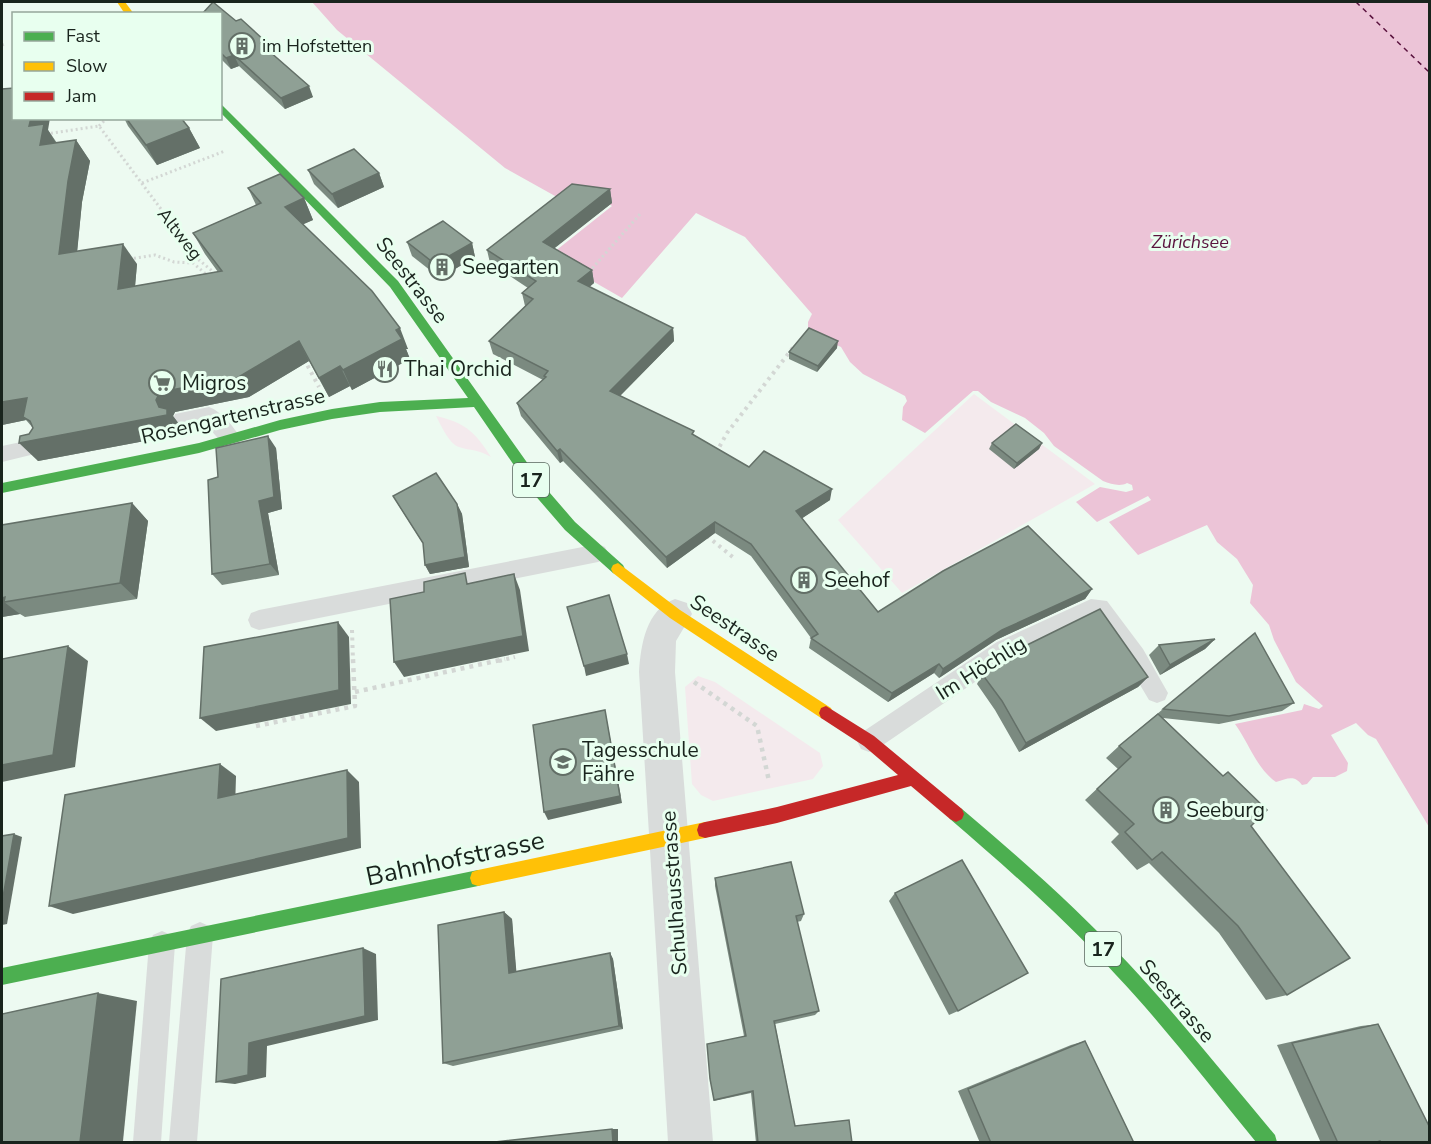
<svg xmlns="http://www.w3.org/2000/svg" width="1431" height="1144" font-family="'Nunito Sans',sans-serif">
<style>
.green{fill:#f4eaed}
.water{fill:#ecc4d7}
.lines{fill:none;stroke-linecap:round;stroke-linejoin:round}
.ferry{stroke:#5a133e;stroke-width:1.5;stroke-dasharray:5 4.5;stroke-linecap:butt}
.path-far2{stroke:#d3d7d4;stroke-width:3;stroke-dasharray:2 3;stroke-linecap:butt}
.path-far1{stroke:#d3d7d4;stroke-width:4;stroke-dasharray:3 4.5;stroke-linecap:butt}
.path{stroke:#d3d7d4;stroke-width:4.5;stroke-dasharray:4 5;stroke-linecap:butt}
.lane{fill:#d9dcdb;fill-rule:evenodd}
.street{fill:#d9dcdb;fill-rule:evenodd}
.fast{fill:#4caf50;fill-rule:evenodd}
.slow{fill:#ffc107;fill-rule:evenodd}
.jam{fill:#c62828;fill-rule:evenodd}
.wall{fill:#7b8a80}
.shaded-wall{fill:#647068}
.building{fill:#8fa095;stroke:#647068;stroke-width:1.5}
.labels{text-anchor:middle;stroke-width:6;stroke-linejoin:round;paint-order:stroke}
.far-poi-label{font-size:18px;fill:#19241d;stroke:#e8ffef;text-anchor:start}
.far-street-label{font-size:18px;fill:#19241d;stroke:#e8ffef}
.far-water-label{font-size:18px;font-style:italic;fill:#5a133e;stroke:#e8ffef}
.shield{fill:#e8ffef;stroke:#57665c;stroke-width:1.5}
.shield-label{font-size:20px;font-weight:bold;fill:#19241d}
.poi-label{font-size:21px;fill:#19241d;stroke:#e8ffef;text-anchor:start}
.street-label{font-size:21px;fill:#19241d;stroke:#e8ffef}
.near-street-label{font-size:26px;fill:#19241d;stroke:#e8ffef}
</style>
<rect width="100%" height="100%" fill="#edfaf1"/>
<g class="green">
<path d="M 974,394 L 1095,484 L 902,593 L 838,520 Z"/>
<path d="M 436,416 C 466,423 475,432 491,457 C 478,449 471,451 459,447 C 449,444 441,425 436,416 Z"/>
<path d="M 698,676 L 715,682 L 820,753 L 823,766 L 813,779 L 713,801 L 701,795 L 692,784 L 685,687 Z"/>
</g>
<path class="water" d="M 312,2 L 1429,2 L 1429,827 L 1376,739 L 1368,735 L 1356,723 L 1331,735 L 1348,763 L 1347,771 L 1335,777 L 1313,777 L 1307,784 L 1302,785 C 1294,774 1287,779 1276,782 C 1256,768 1249,743 1235,724 L 1302,710 L 1304,704 L 1319,709 L 1323,706 L 1296,682 L 1274,640 L 1269,625 L 1250,603 L 1253,585 L 1237,559 L 1217,542 L 1207,525 L 1138,555 L 1109,522 L 1151,500 L 1148,496 L 1097,522 L 1076,502 L 1100,487 L 1126,492 L 1133,490 L 1132,485 L 1127,483 C 1120,487 1111,484 1103,481 L 1054,446 L 1044,433 L 1025,418 L 991,402 L 978,391 L 973,391 L 925,433 L 902,420 L 903,407 L 907,401 L 905,396 L 863,374 L 850,362 L 841,347 L 808,332 L 808,322 L 812,314 L 745,237 L 696,213 L 622,298 L 549,256 L 612,206 L 606,202 L 564,201 L 505,168 L 337,30 Z"/>
<g class="lines">
<path class="ferry" d="M 1356,2 L 1430,73"/>
<g class="path-far2">
<path d="M 2,45 L 5,44"/>
<path d="M 99,126 L 107,118"/>
<path d="M 46,134 L 99,126 L 199,260 L 217,275"/>
<path d="M 142,183 L 225,151"/>
<path d="M 129,259 L 155,255 L 174,262 L 193,263 L 208,276"/>
<path d="M 589,272 L 641,213"/>
</g>
<g class="path-far1">
<path d="M 304,359 L 319,387"/>
<path d="M 716,453 L 727,433 L 795,345"/>
<path d="M 707,536 L 734,558"/>
<path d="M 352,630 L 353,661"/>
<path d="M 499,661 L 515,657"/>
</g>
<g class="path">
<path d="M 694,682 L 757,726 L 769,781"/>
<path d="M 355,692 L 505,659"/>
<path d="M 256,726 L 355,706 L 353,659"/>
</g>
<g class="lane">
<path d="M 209,407 C 221,411 235,428 241,439 L 238,444 C 222,449 214,433 205,422 L 182,426 L 175,424 L 173,419 L 175,414 Z"/>
<path d="M 40,438 L 47,441 L 50,446 L 47,451 L 2,462 L 2,446 Z"/>
<path d="M 598,544 L 605,547 L 608,553 L 605,559 L 598,562 L 259,630 L 251,627 L 248,620 L 251,613 L 259,610 Z"/>
<path d="M 1091,599 L 1107,601 L 1143,649 L 1168,693 L 1165,700 L 1157,703 L 1149,700 L 1127,663 L 1093,617 L 1013,656 L 877,749 L 869,752 L 861,749 L 857,741 L 861,733 L 997,642 Z"/>
<path d="M 200,922 L 209,926 L 213,935 L 197,1142 L 169,1142 L 187,935 L 191,926 Z"/>
<path d="M 162,931 L 171,935 L 175,944 L 161,1142 L 133,1142 L 149,944 L 153,935 Z"/>
</g>
<path class="street" d="M 675,599 L 687,603 L 692,614 L 676,641 L 675,672 L 713,1142 L 668,1142 L 639,672 C 641,644 646,610 675,599 Z"/>
<g class="fast">
<path d="M 220,103 L 398,281 L 543,485 L 575,522 L 623,565 L 625,569 L 623,573 L 618,575 L 613,573 L 565,530 L 533,493 L 474,407 L 380,412 L 332,419 L 280,430 L 199,453 L 2,493 L 2,483 L 199,443 L 280,420 L 332,409 L 380,402 L 468,398 L 390,287 L 220,112 Z"/>
<path d="M 956,806 L 962,809 C 1020,858 1077,908 1129,964 C 1180,1019 1227,1078 1275,1135 L 1277,1142 L 1256,1142 C 1210,1086 1166,1028 1116,975 C 1065,919 1008,869 950,819 L 948,814 L 950,809 Z"/>
<path d="M 478,870 L 484,872 L 486,878 L 484,884 L 478,886 L 2,985 L 2,968 Z"/>
</g>
<g class="slow">
<path d="M 117,2 L 125,2 L 134,14 L 125,14 Z"/>
<path d="M 618,563 L 680,610 L 831,708 L 833,713 L 831,718 L 826,720 L 821,718 L 670,618 L 613,573 L 611,569 L 613,565 Z"/>
<path d="M 705,822 L 711,824 L 713,830 L 711,836 L 705,838 L 478,886 L 472,884 L 470,878 L 472,872 L 478,870 Z"/>
</g>
<path class="jam" d="M 826,706 L 874,736 L 962,809 L 964,814 L 962,819 L 956,822 L 950,819 L 911,786 L 777,823 L 705,838 L 699,836 L 697,830 L 699,824 L 705,822 L 777,807 L 898,775 L 864,746 L 821,718 L 819,713 L 821,708 Z"/>
</g>
<g class="wall">
<path d="M 220,14 L 236,21 L 266,42 L 270,52 L 313,97 L 285,109 L 239,66 L 231,69 L 220,58 Z"/>
<path d="M 2,89 L 48,130 L 57,143 L 76,140 L 90,161 L 82,202 L 77,251 L 137,264 L 135,286 L 218,272 L 205,254 L 193,233 L 256,205 L 248,188 L 304,198 L 313,220 L 303,224 L 408,349 L 406,349 L 410,359 L 352,390 L 350,386 L 329,397 L 309,361 L 249,397 L 175,412 L 173,416 L 182,428 L 182,434 L 38,461 L 29,434 L 33,428 L 26,420 L 2,425 Z"/>
<path d="M 124,118 L 181,118 L 189,128 L 200,148 L 157,165 L 128,126 Z"/>
<path d="M 308,170 L 379,173 L 384,187 L 338,208 L 314,184 Z"/>
<path d="M 610,189 L 612,203 L 554,248 L 592,270 L 594,283 L 589,287 L 673,328 L 674,341 L 620,396 L 694,435 L 749,467 L 830,500 L 802,518 L 878,612 L 1092,589 L 1085,599 L 996,640 L 939,678 L 934,673 L 888,702 L 809,648 L 811,638 L 751,556 L 715,533 L 667,568 L 563,461 L 560,463 L 521,416 L 517,403 L 543,380 L 493,354 L 489,341 L 525,306 L 522,293 L 528,288 L 490,263 L 487,250 Z"/>
<path d="M 407,242 L 472,243 L 475,257 L 440,278 L 412,256 Z"/>
<path d="M 837,348 L 817,372 L 789,359 L 789,352 Z"/>
<path d="M 992,443 L 1042,443 L 1039,449 L 1014,469 L 989,449 Z"/>
<path d="M 276,448 L 282,509 L 268,513 L 279,575 L 222,585 L 212,574 L 218,477 Z"/>
<path d="M 393,496 L 457,504 L 462,514 L 469,567 L 430,574 L 425,565 L 424,545 L 399,506 Z"/>
<path d="M 132,503 L 148,521 L 137,599 L 25,617 L 20,614 L 2,617 L 2,525 Z"/>
<path d="M 1215,639 L 1205,649 L 1160,675 L 1149,655 L 1159,645 Z"/>
<path d="M 982,674 L 1148,677 L 1138,687 L 1019,752 L 995,710 L 977,684 Z"/>
<path d="M 1294,703 L 1282,711 L 1219,724 L 1163,718 L 1223,776 L 1228,772 L 1251,826 L 1287,995 L 1266,1000 L 1219,933 L 1149,863 L 1137,870 L 1111,842 L 1119,834 L 1085,800 L 1118,769 L 1106,758 L 1119,746 L 1163,709 Z"/>
<path d="M 715,878 L 804,914 L 801,921 L 797,922 L 819,1011 L 815,1015 L 775,1024 L 795,1126 L 852,1143 L 756,1143 L 751,1093 L 714,1101 L 710,1079 L 744,1036 L 715,886 Z"/>
<path d="M 895,893 L 958,1011 L 949,1015 L 889,901 Z"/>
<path d="M 504,912 L 512,919 L 516,972 L 610,953 L 613,959 L 623,1029 L 453,1066 L 443,1063 Z"/>
<path d="M 1378,1024 L 1430,1143 L 1321,1143 L 1277,1045 L 1361,1026 Z"/>
<path d="M 1085,1041 L 1134,1143 L 980,1143 L 958,1091 L 1071,1045 Z"/>
</g>
<g class="shaded-wall">
<path d="M 266,42 L 271,53 L 261,44 Z"/>
<path d="M 234,55 L 239,66 L 231,69 L 226,58 Z"/>
<path d="M 309,86 L 313,97 L 285,109 L 281,98 Z"/>
<path d="M 31,118 L 50,118 L 48,130 L 58,146 L 40,145 L 29,126 Z"/>
<path d="M 189,128 L 200,148 L 157,165 L 146,145 Z"/>
<path d="M 76,140 L 90,161 L 82,202 L 75,274 L 59,254 L 68,181 Z"/>
<path d="M 379,173 L 384,187 L 338,208 L 332,194 Z"/>
<path d="M 610,189 L 612,203 L 546,255 L 543,242 Z"/>
<path d="M 304,198 L 313,220 L 295,228 L 285,207 Z"/>
<path d="M 472,243 L 475,257 L 440,278 L 435,264 Z"/>
<path d="M 123,244 L 137,264 L 133,309 L 118,289 Z"/>
<path d="M 592,270 L 594,283 L 580,295 L 578,281 Z"/>
<path d="M 400,328 L 408,349 L 406,349 L 410,359 L 352,390 L 343,370 L 396,330 Z"/>
<path d="M 673,328 L 674,341 L 612,404 L 610,391 Z"/>
<path d="M 299,341 L 309,361 L 249,397 L 175,412 L 173,416 L 182,428 L 182,434 L 38,461 L 19,443 L 159,407 L 156,400 L 160,392 Z"/>
<path d="M 838,341 L 837,348 L 817,372 L 818,366 Z"/>
<path d="M 340,366 L 350,386 L 329,397 L 319,378 Z"/>
<path d="M 27,398 L 23,417 L 26,420 L 2,425 L 2,402 Z"/>
<path d="M 268,436 L 276,448 L 282,509 L 268,513 L 279,575 L 270,564 L 259,501 Z"/>
<path d="M 1042,443 L 1039,449 L 1014,469 L 1017,463 Z"/>
<path d="M 560,449 L 563,461 L 560,463 L 557,451 Z"/>
<path d="M 832,489 L 830,500 L 795,523 L 796,511 Z"/>
<path d="M 132,503 L 148,521 L 137,599 L 120,583 Z"/>
<path d="M 457,504 L 462,514 L 469,567 L 430,574 L 425,565 Z"/>
<path d="M 715,522 L 715,533 L 667,568 L 666,557 Z"/>
<path d="M 514,574 L 520,590 L 529,651 L 404,677 L 394,662 Z"/>
<path d="M 1092,589 L 1085,599 L 996,640 L 939,678 L 943,669 L 1002,630 Z"/>
<path d="M 5,597 L 4,602 L 20,614 L 2,617 L 2,598 Z"/>
<path d="M 338,622 L 349,637 L 351,704 L 216,731 L 200,718 Z"/>
<path d="M 1215,639 L 1205,649 L 1160,675 L 1170,665 Z"/>
<path d="M 68,646 L 88,661 L 75,767 L 2,782 L 2,765 Z"/>
<path d="M 627,654 L 629,664 L 586,676 L 584,666 Z"/>
<path d="M 939,664 L 934,673 L 888,702 L 892,693 Z"/>
<path d="M 1148,677 L 1138,687 L 1019,752 L 1026,743 Z"/>
<path d="M 605,710 L 622,803 L 548,820 L 544,812 Z"/>
<path d="M 220,764 L 236,776 L 235,809 L 218,798 Z"/>
<path d="M 347,770 L 359,782 L 361,848 L 73,914 L 49,906 Z"/>
<path d="M 14,834 L 22,837 L 7,924 L 2,925 L 2,903 Z"/>
<path d="M 504,912 L 512,919 L 517,979 L 509,973 Z"/>
<path d="M 363,948 L 376,954 L 378,1020 L 267,1046 L 266,1077 L 235,1084 L 216,1082 L 249,1043 Z"/>
<path d="M 610,953 L 613,959 L 623,1029 L 619,1026 Z"/>
<path d="M 98,993 L 137,1001 L 123,1141 L 117,1143 L 79,1143 Z"/>
<path d="M 612,1129 L 618,1129 L 618,1143 L 613,1143 Z"/>
</g>
<g class="building">
<path d="M 213,2 L 236,21 L 241,19 L 266,42 L 261,44 L 309,86 L 281,98 L 234,55 L 226,58 L 220,52 L 220,14 L 202,14 Z"/>
<path d="M 14,88 L 14,118 L 31,118 L 29,126 L 44,124 L 40,145 L 76,140 L 68,181 L 59,254 L 123,244 L 118,289 L 222,271 L 193,233 L 261,203 L 248,188 L 280,174 L 304,198 L 285,207 L 372,291 L 400,328 L 396,330 L 402,339 L 343,370 L 340,366 L 319,378 L 299,341 L 237,378 L 160,392 L 156,400 L 159,407 L 167,409 L 167,415 L 19,443 L 20,436 L 29,434 L 33,428 L 30,421 L 23,417 L 27,398 L 2,402 L 2,89 Z"/>
<path d="M 126,118 L 181,118 L 189,128 L 146,145 Z"/>
<path d="M 354,149 L 379,173 L 332,194 L 308,170 Z"/>
<path d="M 572,184 L 610,189 L 543,242 L 592,270 L 578,281 L 673,328 L 610,391 L 694,431 L 692,434 L 749,467 L 764,451 L 832,489 L 796,511 L 878,612 L 943,571 L 1028,526 L 1092,589 L 1002,630 L 943,669 L 939,664 L 892,693 L 811,638 L 818,634 L 751,544 L 715,522 L 666,557 L 560,449 L 557,451 L 517,403 L 546,377 L 544,376 L 548,371 L 489,341 L 533,299 L 522,293 L 536,281 L 487,250 Z"/>
<path d="M 443,221 L 472,243 L 435,264 L 407,242 Z"/>
<path d="M 809,328 L 838,341 L 818,366 L 789,352 Z"/>
<path d="M 1016,424 L 1042,443 L 1017,463 L 992,443 Z"/>
<path d="M 268,436 L 274,497 L 259,501 L 270,564 L 212,574 L 208,480 L 218,477 L 216,448 Z"/>
<path d="M 436,473 L 457,504 L 465,557 L 425,565 L 423,543 L 393,496 Z"/>
<path d="M 132,503 L 120,583 L 4,602 L 5,597 L 2,598 L 2,525 Z"/>
<path d="M 465,573 L 467,584 L 514,574 L 523,636 L 394,662 L 390,599 L 424,592 L 424,582 Z"/>
<path d="M 609,595 L 627,654 L 584,666 L 567,607 Z"/>
<path d="M 1100,609 L 1148,677 L 1026,743 L 1002,701 L 982,674 L 1021,648 Z"/>
<path d="M 338,622 L 339,690 L 200,718 L 204,647 Z"/>
<path d="M 1255,633 L 1294,703 L 1229,716 L 1163,709 Z"/>
<path d="M 1215,639 L 1170,665 L 1159,645 Z"/>
<path d="M 68,646 L 53,755 L 2,765 L 2,659 Z"/>
<path d="M 605,710 L 620,796 L 544,812 L 533,725 Z"/>
<path d="M 1158,714 L 1223,776 L 1228,772 L 1267,810 L 1251,826 L 1350,958 L 1287,995 L 1238,926 L 1162,852 L 1152,860 L 1125,832 L 1134,824 L 1097,789 L 1131,757 L 1119,746 Z"/>
<path d="M 220,764 L 218,798 L 347,770 L 348,838 L 49,906 L 65,795 Z"/>
<path d="M 14,834 L 2,903 L 2,836 Z"/>
<path d="M 962,860 L 1028,973 L 958,1011 L 895,893 Z"/>
<path d="M 791,862 L 804,914 L 796,916 L 819,1011 L 774,1021 L 795,1126 L 849,1120 L 852,1143 L 758,1143 L 753,1091 L 714,1100 L 710,1079 L 707,1044 L 746,1036 L 715,878 Z"/>
<path d="M 504,912 L 509,973 L 610,953 L 619,1026 L 443,1063 L 438,925 Z"/>
<path d="M 363,948 L 365,1016 L 249,1043 L 248,1075 L 216,1082 L 221,979 Z"/>
<path d="M 98,993 L 80,1142 L 2,1143 L 2,1014 Z"/>
<path d="M 1378,1024 L 1430,1128 L 1430,1143 L 1381,1143 L 1380,1141 L 1374,1143 L 1338,1143 L 1292,1043 Z"/>
<path d="M 1085,1041 L 1134,1143 L 991,1143 L 968,1089 Z"/>
<path d="M 612,1129 L 613,1143 L 486,1143 Z"/>
</g>
<defs>
<symbol id="building-ring" viewBox="-11 -11 22 22"><circle r="9.5" fill="#e8ffef" stroke="#636f67" stroke-width="1.5"/><path d="M-4-6H4V6H1V3H-1V6H-4ZM-2.5-4.3h1.7v1.8h-1.7ZM.8-4.3h1.7v1.8H.8ZM-2.5-1h1.7V.8h-1.7ZM.8-1h1.7V.8H.8Z" fill="#636f67"/></symbol>
<symbol id="restaurant-ring" viewBox="-11 -11 22 22"><circle r="9.5" fill="#e8ffef" stroke="#636f67" stroke-width="1.5"/><path d="M-5-6h1v4h1v-4h1v4h1v-4h1v5L-1.5 .5V6h-2V.5L-5-1ZM5-6V6H3V1.5H1.5Q1.5-4 5-6Z" fill="#636f67"/></symbol>
<symbol id="supermarket-ring" viewBox="-11 -11 22 22"><circle r="9.5" fill="#e8ffef" stroke="#636f67" stroke-width="1.5"/><path d="M-6-5.5h2.5l.6 2H6L4.5 2H-2.5L-4.4-4H-6ZM-1.5 3.2a1.3 1.3 0 1 0 .1 0ZM3 3.2a1.3 1.3 0 1 0 .1 0Z" fill="#636f67"/></symbol>
<symbol id="school-ring" viewBox="-11 -11 22 22"><circle r="9.5" fill="#e8ffef" stroke="#636f67" stroke-width="1.5"/><path d="M0-5L7-2L0 1L-7-2ZM-4 1L0 2.5L4 1V4Q0 6-4 4Z" fill="#636f67"/></symbol>
</defs>
<g fill-rule="evenodd">
<use href="#building-ring" x="227" y="31" width="30" height="30"/>
<use href="#building-ring" x="427" y="252" width="30" height="30"/>
<use href="#restaurant-ring" x="370" y="354" width="30" height="30"/>
<use href="#supermarket-ring" x="147" y="368" width="30" height="30"/>
<use href="#building-ring" x="789" y="565" width="30" height="30"/>
<use href="#school-ring" x="548" y="747" width="30" height="30"/>
<use href="#building-ring" x="1151" y="795" width="30" height="30"/>
</g>
<g class="labels">
<g class="far-poi-label">
<text x="262" y="52">im Hofstetten</text>
</g>
<g class="far-street-label">
<text transform="translate(180 234) rotate(52)" y="6">Altweg</text>
</g>
<g class="far-water-label">
<text x="1190" y="248">Zürichsee</text>
</g>
<g class="shield">
<rect x="513" y="463" width="36" height="34" rx="4.5"/>
<rect x="1085" y="932" width="36" height="34" rx="4.5"/>
</g>
<g class="shield-label">
<text x="531" y="487">17</text>
<text x="1103" y="956">17</text>
</g>
<g class="poi-label">
<text x="462" y="274">Seegarten</text>
<text x="404" y="376">Thai Orchid</text>
<text x="182" y="390">Migros</text>
<text x="824" y="587">Seehof</text>
<text x="582" y="757">Tagesschule<tspan x="582" dy="24">Fähre</tspan></text>
<text x="1186" y="817">Seeburg</text>
</g>
<g class="street-label">
<text transform="translate(412 280) rotate(52)" y="7">Seestrasse</text>
<text transform="translate(233 416) rotate(-13)" y="7">Rosengartenstrasse</text>
<text transform="translate(735 628) rotate(34)" y="7">Seestrasse</text>
<text transform="translate(981 668) rotate(-32)" y="7">Im Höchlig</text>
<text transform="translate(674 893) rotate(-94)" y="7">Schulhausstrasse</text>
<text transform="translate(1177 1001) rotate(49)" y="7">Seestrasse</text>
</g>
<g class="near-street-label">
<text transform="translate(455 858) rotate(-12)" y="9">Bahnhofstrasse</text>
</g>
</g>
<rect width="1431" height="1144" fill="none" stroke="#19241d" stroke-width="6"/>
<rect x="12" y="12" width="210" height="108" fill="#e8ffef" stroke="#95a79b" stroke-width="1.5"/>
<rect x="24" y="32" width="30" height="9" fill="#4caf50" stroke="#95a79b" stroke-width="1.5"/>
<text x="66" y="42" font-size="18" fill="#19241d">Fast</text>
<rect x="24" y="62" width="30" height="9" fill="#ffc107" stroke="#95a79b" stroke-width="1.5"/>
<text x="66" y="72" font-size="18" fill="#19241d">Slow</text>
<rect x="24" y="92" width="30" height="9" fill="#c62828" stroke="#95a79b" stroke-width="1.5"/>
<text x="66" y="102" font-size="18" fill="#19241d">Jam</text>
</svg>
